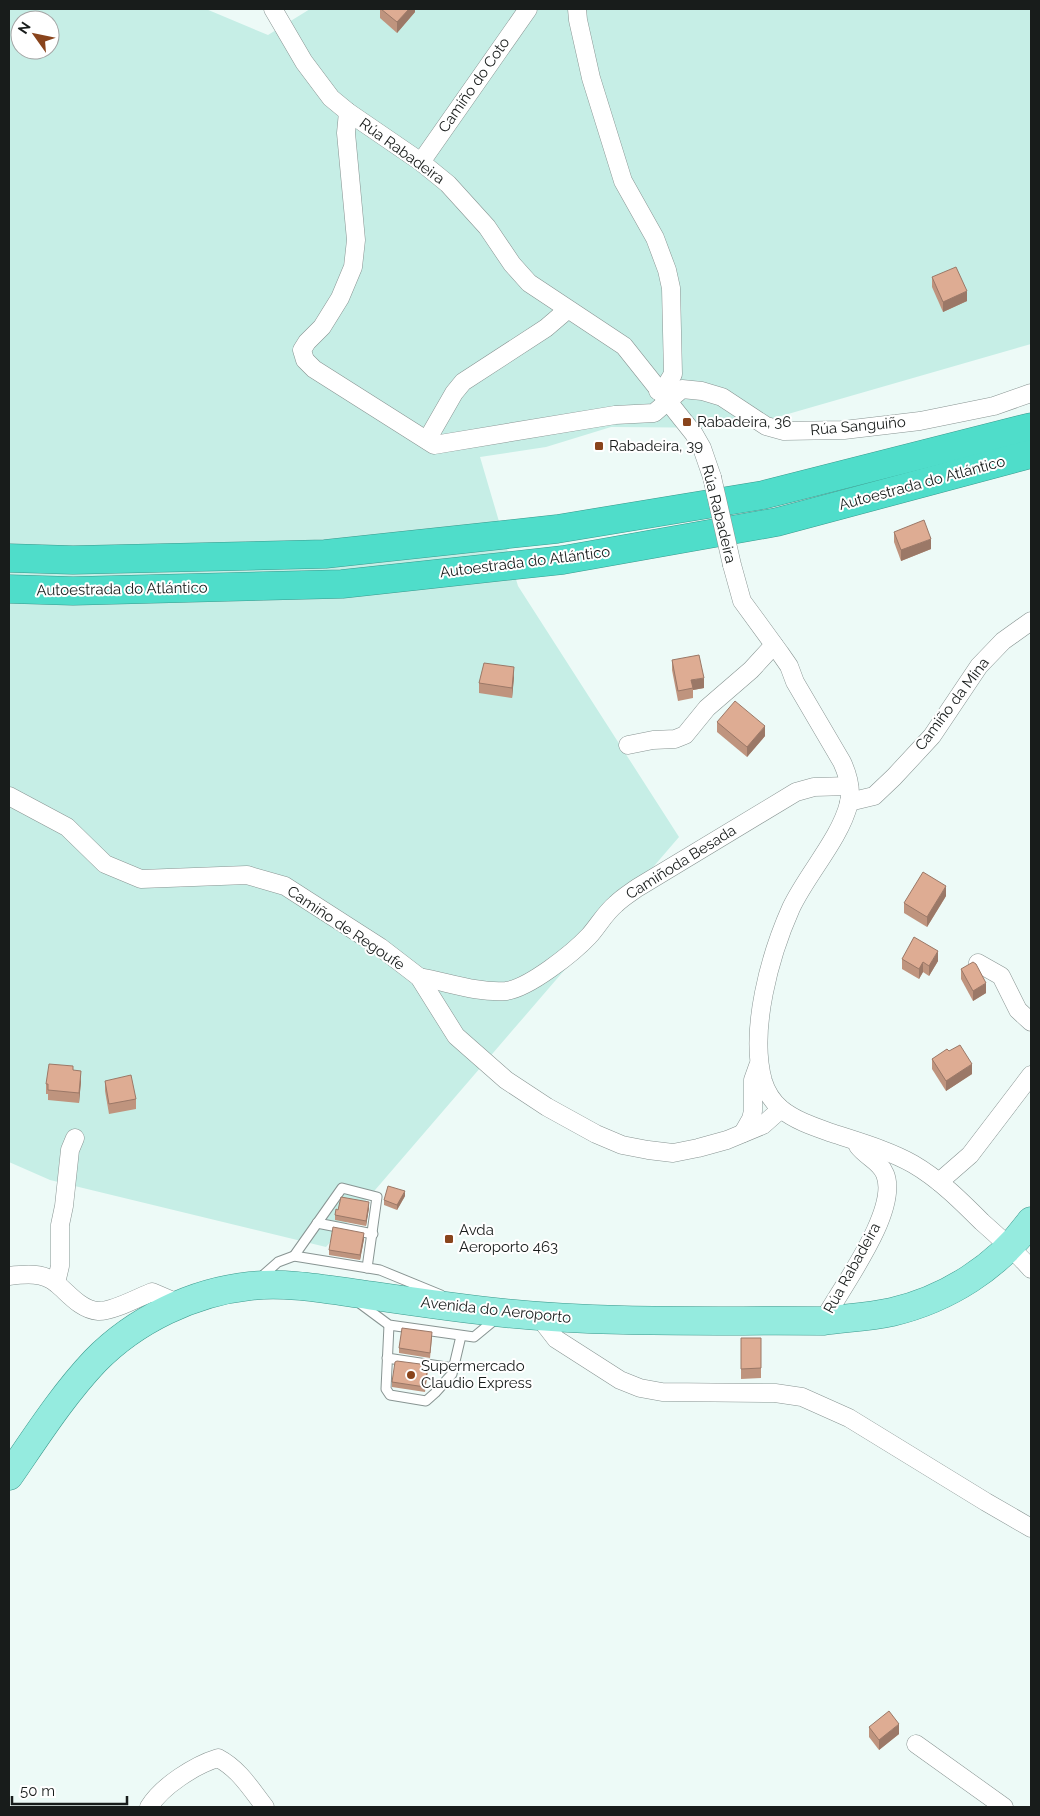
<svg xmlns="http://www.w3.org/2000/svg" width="1040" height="1816" font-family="Raleway,sans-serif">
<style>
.green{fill:#c6eee6;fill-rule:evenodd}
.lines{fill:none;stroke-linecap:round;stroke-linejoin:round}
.service-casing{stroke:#889492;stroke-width:11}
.minor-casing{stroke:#889492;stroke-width:19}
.primary-casing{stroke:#3c998d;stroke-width:29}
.motorway-casing{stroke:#3c998d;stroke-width:29}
.service{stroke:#fff;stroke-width:9}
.minor{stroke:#fff;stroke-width:18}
.primary{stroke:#95ebdf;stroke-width:28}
.motorway{stroke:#4fddca;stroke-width:28}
.minor-bridge-casing{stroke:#889492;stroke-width:19;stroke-linecap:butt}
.minor-bridge{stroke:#fff;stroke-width:18}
.wall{fill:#bf947e}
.shaded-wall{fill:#9b7867}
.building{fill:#deac93;stroke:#9b7867}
.poi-dot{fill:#89441c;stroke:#fff;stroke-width:2}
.labels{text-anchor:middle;stroke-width:4;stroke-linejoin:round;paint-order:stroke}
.street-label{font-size:15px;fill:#181c1b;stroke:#fff}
.poi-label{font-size:15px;fill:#181c1b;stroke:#fff;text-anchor:start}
</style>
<rect width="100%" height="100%" fill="#edfaf7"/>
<path class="green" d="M 9,9 L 206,9 L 268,35 L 310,9 L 1031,9 L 1031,344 L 739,428 L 611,427 L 546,447 L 480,457 L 518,586 L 679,837 L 326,1247 L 50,1180 L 9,1162 ZM 20,20 L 50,20 L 50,50 L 20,50 Z"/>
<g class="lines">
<defs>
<g id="service">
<path d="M 317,1223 L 373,1234"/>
<path d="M 294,1256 L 342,1188 L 377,1197 L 367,1268"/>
<path d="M 260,1278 L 278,1262 L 294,1256 L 380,1270 L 441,1295"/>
<path d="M 358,1302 L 389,1325 L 474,1337 L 497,1318"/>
<path d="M 389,1325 L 386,1389 L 390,1395 L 426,1401 L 435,1393 L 452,1374 L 461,1336"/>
<path d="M 387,1358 L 453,1368"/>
</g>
<g id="minor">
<path d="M 273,9 L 304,62 L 331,98 L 348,112 L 421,162 L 448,184 L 487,227 L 512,264 L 529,283 L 624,346 L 694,434 L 702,448 L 712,477"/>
<path d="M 577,9 L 578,20 L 591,78 L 623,181 L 655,238 L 667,270 L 671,288 L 673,374 L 667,384 L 658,391"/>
<path d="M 348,112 L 346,133 L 356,240 L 353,267 L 340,298 L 322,327 L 307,342 L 302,350 L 305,360 L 314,369 L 434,445 L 615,415 L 654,413 L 682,389 L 702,391 L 722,397 L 766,426 L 784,431 L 844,430 L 920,421 L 994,406 L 1031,393"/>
<path d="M 421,162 L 528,9"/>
<path d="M 427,440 L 454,393 L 463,382 L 546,328 L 567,310"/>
<path d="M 732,565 L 742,601 L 780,653 L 789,666 L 795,682 L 842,762 C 848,775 852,789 849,803 C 840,839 807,874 791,908 C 770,955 749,1030 763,1081 C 766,1091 773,1102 781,1109 C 796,1121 815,1127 832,1133 C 859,1142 888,1150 913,1164 C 939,1179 961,1201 982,1222 C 999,1237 1016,1252 1031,1269"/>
<path d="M 628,745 L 653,740 L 675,739 L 685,735 L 707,708 L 751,670 L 774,645"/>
<path d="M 9,796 L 67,827 L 105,864 L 141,879 L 247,875 L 285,886 L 380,947 L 419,977 L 456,1036 L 506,1080 L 547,1107 L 596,1134 L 622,1145 L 648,1150 L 673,1153 L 698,1148 L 727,1140 L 763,1125 L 781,1109"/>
<path d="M 849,802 L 874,796 L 894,777 L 932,736 L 979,666 L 1003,641 L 1031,621"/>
<path d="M 978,963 L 1001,976 L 1018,1010 L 1031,1022"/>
<path d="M 419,977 C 448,982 476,993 506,991 C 529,988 573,953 589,936 C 598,926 605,913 616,904 C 622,898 630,893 637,888 L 796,792 L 814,787 L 849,786"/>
<path d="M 743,1133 L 751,1119 L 753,1111 L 753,1080 L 758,1066"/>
<path d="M 939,1182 L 970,1155 L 1031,1075"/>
<path d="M 9,1276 C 25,1274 44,1272 57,1284 C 68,1293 81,1310 98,1311 C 112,1312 139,1297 152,1292 L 180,1304"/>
<path d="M 56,1283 L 60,1266 L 60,1225 L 64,1206 L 70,1150 L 75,1138"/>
<path d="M 539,1317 L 556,1339 L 620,1380 L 640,1388 L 662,1392 L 775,1393 L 802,1397 L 849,1418 L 986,1502 L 1031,1528"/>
<path d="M 823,1321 C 841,1288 900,1210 885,1174 C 880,1161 866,1157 858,1146"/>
<path d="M 916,1744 L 1004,1807"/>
<path d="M 149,1807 C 162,1786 195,1765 218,1758 C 239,1769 251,1789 265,1807"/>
</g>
<path id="primary" d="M 9,1476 C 36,1437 62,1396 95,1361 C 135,1320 193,1292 250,1286 C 287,1282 324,1289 361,1294 C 409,1301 456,1308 504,1313 C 610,1324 717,1320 823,1321 C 846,1318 869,1317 892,1312 C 947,1299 998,1267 1031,1221"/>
<g id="motorway">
<path d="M 9,558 L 73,560 L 325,554 L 557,529 L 763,495 L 1031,427"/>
<path d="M 9,589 L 73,591 L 342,584 L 563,560 L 777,522 L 1031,454"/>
</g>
</defs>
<use href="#service" class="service-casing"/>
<use href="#minor" class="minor-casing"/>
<use href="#primary" class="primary-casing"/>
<use href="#motorway" class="motorway-casing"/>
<use href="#service" class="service"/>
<use href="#minor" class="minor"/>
<use href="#primary" class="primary"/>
<use href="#motorway" class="motorway"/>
<defs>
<path id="minor-bridge" d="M 712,477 L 732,565"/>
</defs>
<use href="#minor-bridge" class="minor-bridge-casing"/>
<use href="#minor-bridge" class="minor-bridge"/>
</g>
<g class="wall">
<path d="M 380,9 L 415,9 L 415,12 L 397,33 L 380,18 Z"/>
<path d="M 932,277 L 967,301 L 943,312 L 932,287 Z"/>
<path d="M 894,532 L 931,549 L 901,561 L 894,542 Z"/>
<path d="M 672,660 L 704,688 L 693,690 L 693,698 L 678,701 L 672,670 Z"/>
<path d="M 514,677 L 512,698 L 479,693 L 479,683 Z"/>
<path d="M 717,722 L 765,736 L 747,757 L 717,732 Z"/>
<path d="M 946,896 L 927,927 L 904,913 L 904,903 Z"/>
<path d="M 902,959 L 938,961 L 929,976 L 923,972 L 919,979 L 902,969 Z"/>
<path d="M 961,969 L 986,993 L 973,1001 L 961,979 Z"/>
<path d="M 949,1051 L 972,1074 L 946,1091 L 932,1069 L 932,1059 Z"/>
<path d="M 73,1070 L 81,1081 L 79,1103 L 48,1100 L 48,1094 L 46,1094 L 46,1084 Z"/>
<path d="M 105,1081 L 136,1099 L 136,1109 L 109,1114 L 105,1091 Z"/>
<path d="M 405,1196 L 397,1210 L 384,1205 L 384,1200 Z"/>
<path d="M 369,1208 L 366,1226 L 335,1220 L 335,1215 L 338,1210 Z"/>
<path d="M 364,1239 L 360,1260 L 329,1255 L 329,1250 Z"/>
<path d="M 432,1337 L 430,1358 L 399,1353 L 399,1348 Z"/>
<path d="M 741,1338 L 761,1368 L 761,1378 L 741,1379 Z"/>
<path d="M 428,1370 L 425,1392 L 392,1387 L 392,1382 Z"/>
<path d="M 869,1727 L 899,1734 L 879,1750 L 869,1737 Z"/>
</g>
<g class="shaded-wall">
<path d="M 409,9 L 415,9 L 415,12 L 397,33 L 397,22 Z"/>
<path d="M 967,291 L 967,301 L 943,312 L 943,302 Z"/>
<path d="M 931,539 L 931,549 L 901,561 L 901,550 Z"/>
<path d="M 514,667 L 514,677 L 512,698 L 512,688 Z"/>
<path d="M 704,678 L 704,688 L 693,690 L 691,680 Z"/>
<path d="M 765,726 L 765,736 L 747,757 L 747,747 Z"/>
<path d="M 946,886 L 946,896 L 927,927 L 927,917 Z"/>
<path d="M 938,951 L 938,961 L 929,976 L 929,966 Z"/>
<path d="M 923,962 L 923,972 L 919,979 L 919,969 Z"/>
<path d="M 986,983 L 986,993 L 973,1001 L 973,991 Z"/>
<path d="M 972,1064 L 972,1074 L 946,1091 L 946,1081 Z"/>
<path d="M 81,1071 L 81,1081 L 79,1103 L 79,1093 Z"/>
<path d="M 405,1191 L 405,1196 L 397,1210 L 397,1205 Z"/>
<path d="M 369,1202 L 369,1208 L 366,1226 L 366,1221 Z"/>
<path d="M 364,1233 L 364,1239 L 360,1260 L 360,1255 Z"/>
<path d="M 899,1724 L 899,1734 L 879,1750 L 879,1740 Z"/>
</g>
<g class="building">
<path d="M 381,9 L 409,9 L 397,22 Z"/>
<path d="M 956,267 L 967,291 L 943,302 L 932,277 Z"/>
<path d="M 924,520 L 931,539 L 901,550 L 894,532 Z"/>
<path d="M 699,655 L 704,678 L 691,680 L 693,688 L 678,691 L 672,660 Z"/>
<path d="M 484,663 L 514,667 L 512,688 L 479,683 Z"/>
<path d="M 735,701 L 765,726 L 747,747 L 717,722 Z"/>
<path d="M 923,872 L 946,886 L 927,917 L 904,903 Z"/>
<path d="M 914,937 L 938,951 L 929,966 L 923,962 L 919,969 L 902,959 Z"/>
<path d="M 973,962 L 976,964 L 986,983 L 973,991 L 961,969 Z"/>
<path d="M 960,1045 L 972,1064 L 946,1081 L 932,1059 L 947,1049 L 949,1051 Z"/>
<path d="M 49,1064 L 73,1066 L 73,1070 L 81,1071 L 79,1093 L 48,1090 L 48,1084 L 46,1084 Z"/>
<path d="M 131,1075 L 136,1099 L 109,1104 L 105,1081 Z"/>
<path d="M 388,1186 L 405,1191 L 397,1205 L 384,1200 Z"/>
<path d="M 341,1197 L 369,1202 L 366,1221 L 335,1215 L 336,1209 L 338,1210 Z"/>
<path d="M 333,1227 L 364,1233 L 360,1255 L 329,1250 Z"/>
<path d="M 402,1328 L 432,1332 L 430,1353 L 399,1348 Z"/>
<path d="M 741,1338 L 761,1338 L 761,1368 L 741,1369 Z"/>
<path d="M 397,1361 L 428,1365 L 425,1387 L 392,1382 L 395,1362 Z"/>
<path d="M 889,1711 L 899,1724 L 879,1740 L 869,1727 Z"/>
</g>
<g class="poi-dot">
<rect x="682" y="417" width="10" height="10" rx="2.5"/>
<rect x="594" y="441" width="10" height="10" rx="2.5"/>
<rect x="444" y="1234" width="10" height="10" rx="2.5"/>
<circle cx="411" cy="1375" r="5"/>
</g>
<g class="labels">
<g class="street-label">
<text transform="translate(474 85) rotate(-55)" y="5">Camiño do Coto</text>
<text transform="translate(402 151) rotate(36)" y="5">Rúa Rabadeira</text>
<text transform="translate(858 426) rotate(-5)" y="5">Rúa Sanguiño</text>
<text transform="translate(922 483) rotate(-15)" y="5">Autoestrada do Atlántico</text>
<text transform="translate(719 514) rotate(76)" y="5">Rúa Rabadeira</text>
<text transform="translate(525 562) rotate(-7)" y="5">Autoestrada do Atlántico</text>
<text transform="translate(122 589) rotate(-1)" y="5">Autoestrada do Atlántico</text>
<text transform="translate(952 704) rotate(-53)" y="5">Camiño da Mina</text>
<text transform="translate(681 862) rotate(-32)" y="5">Camiñoda Besada</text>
<text transform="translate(346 928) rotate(34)" y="5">Camiño de Regoufe</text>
<text transform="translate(852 1268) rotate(-61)" y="5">Rúa Rabadeira</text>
<text transform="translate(496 1310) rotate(6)" y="5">Avenida do Aeroporto</text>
</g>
<g class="poi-label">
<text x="697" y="427">Rabadeira, 36</text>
<text x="609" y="451">Rabadeira, 39</text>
<text x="459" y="1235">Avda<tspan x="459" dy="17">Aeroporto 463</tspan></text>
<text x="421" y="1371">Supermercado<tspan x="421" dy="17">Claudio Express</tspan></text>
</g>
</g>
<rect width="1040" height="1816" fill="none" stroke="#181c1b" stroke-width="20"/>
<g transform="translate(35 35) rotate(303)"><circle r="24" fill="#ffffff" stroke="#a3a4a4"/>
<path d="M0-4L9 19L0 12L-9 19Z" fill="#89441c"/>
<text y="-8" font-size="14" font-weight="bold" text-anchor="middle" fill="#181c1b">N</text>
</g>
<path d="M12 1796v8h115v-8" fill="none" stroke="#181c1b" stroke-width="2.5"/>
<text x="20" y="1796" font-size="15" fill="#181c1b" stroke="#ffffff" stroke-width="4" paint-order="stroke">50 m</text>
</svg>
